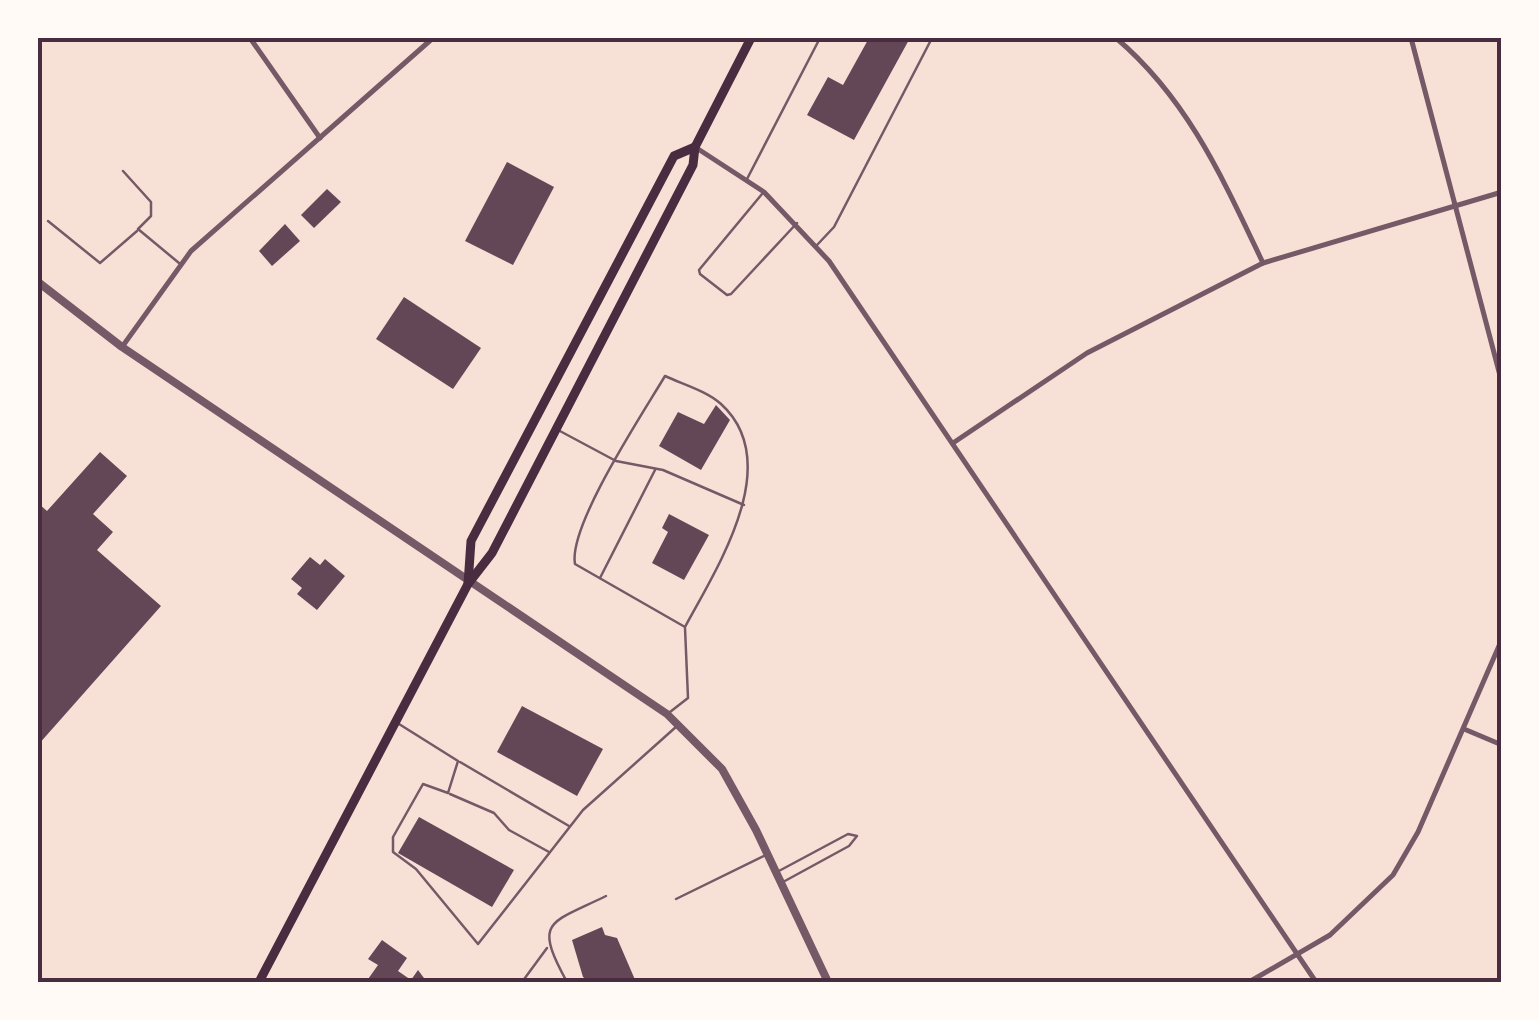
<svg xmlns="http://www.w3.org/2000/svg" width="1539" height="1020" font-family="Lato,sans-serif">
<style>
.building{fill:#644757}
.lines{fill:none;stroke-linecap:round;stroke-linejoin:round}
.service{stroke:#755966;stroke-width:2.5}
.minor{stroke:#755966;stroke-width:5}
.tertiary{stroke:#755966;stroke-width:8}
.primary{stroke:#4a2c40;stroke-width:9}
.neatline{fill:none;stroke:#4a2c40;stroke-width:4}
</style>
<rect width="100%" height="100%" fill="#f7e1d7"/>
<g class="building">
<path d="M 869,38 L 910,38 L 854,140 L 807,115 L 828,77 L 843,85 Z"/>
<path d="M 507,162 L 554,187 L 513,265 L 465,241 Z"/>
<path d="M 327,189 L 341,202 L 314,228 L 301,215 Z"/>
<path d="M 285,224 L 300,241 L 272,266 L 259,251 Z"/>
<path d="M 404,297 L 481,348 L 453,389 L 376,339 Z"/>
<path d="M 716,405 L 730,420 L 701,470 L 659,446 L 678,412 L 704,424 Z"/>
<path d="M 100,452 L 127,476 L 93,514 L 113,532 L 97,550 L 161,606 L 38,745 L 38,503 L 47,511 Z"/>
<path d="M 669,514 L 709,535 L 684,580 L 652,563 L 668,532 L 662,528 Z"/>
<path d="M 310,557 L 320,565 L 325,559 L 345,576 L 317,610 L 297,594 L 302,588 L 291,579 Z"/>
<path d="M 522,706 L 603,749 L 577,796 L 497,752 Z"/>
<path d="M 419,817 L 514,870 L 492,907 L 398,853 Z"/>
<path d="M 602,927 L 605,935 L 617,938 L 636,982 L 590,982 L 583,977 L 572,940 Z"/>
<path d="M 382,940 L 407,958 L 398,971 L 411,980 L 418,970 L 427,982 L 366,982 L 378,965 L 368,959 Z"/>
</g>
<g class="lines">
<g class="service">
<path d="M 123,171 L 151,202 L 151,216 L 138,229 L 179,263"/>
<path d="M 747,179 L 820,38"/>
<path d="M 762,194 L 699,270 L 700,274 L 727,295 L 731,294 L 797,223"/>
<path d="M 48,221 L 100,263 L 137,231"/>
<path d="M 817,245 L 834,227 L 932,38"/>
<path d="M 665,376 C 682,384 707,391 721,404 C 786,463 716,569 685,627 L 575,564 C 568,526 643,413 665,376 Z"/>
<path d="M 558,430 L 616,461 L 663,470 L 744,505"/>
<path d="M 600,578 L 655,470"/>
<path d="M 670,712 L 688,698 L 685,628"/>
<path d="M 399,724 L 458,761 L 448,793 L 423,784 L 393,837 L 393,852 L 416,869 L 478,944 L 583,810 L 677,726"/>
<path d="M 460,762 L 569,826"/>
<path d="M 450,794 L 494,813 L 509,830 L 549,852"/>
<path d="M 777,872 L 848,834 L 857,836 L 849,846 L 783,882"/>
<path d="M 676,899 L 766,855"/>
<path d="M 522,982 L 547,948"/>
<path d="M 567,982 C 533,920 549,924 606,896"/>
</g>
<g class="minor">
<path d="M 250,38 L 320,138"/>
<path d="M 1116,38 C 1188,99 1223,179 1263,263"/>
<path d="M 1411,38 L 1502,383"/>
<path d="M 695,147 L 764,192 L 829,261 L 1316,982"/>
<path d="M 122,347 L 191,251 L 433,38"/>
<path d="M 953,443 L 1087,353 L 1263,263 L 1502,192"/>
<path d="M 1464,729 L 1502,745"/>
<path d="M 1249,982 L 1330,935 L 1393,875 L 1418,832 L 1502,639"/>
</g>
<path class="tertiary" d="M 38,282 L 122,347 L 667,714 L 722,769 L 756,830 L 828,982"/>
<g class="primary">
<path d="M 468,584 L 471,541 L 674,156 L 695,147"/>
<path d="M 259,982 L 468,584 L 492,553 L 693,165 L 695,147 L 751,38"/>
</g>
</g>
<rect width="1539" height="1020" fill="none" stroke="#fffaf5" stroke-width="80"/>
<rect x="40" y="40" width="1459" height="940" class="neatline"/>
</svg>
